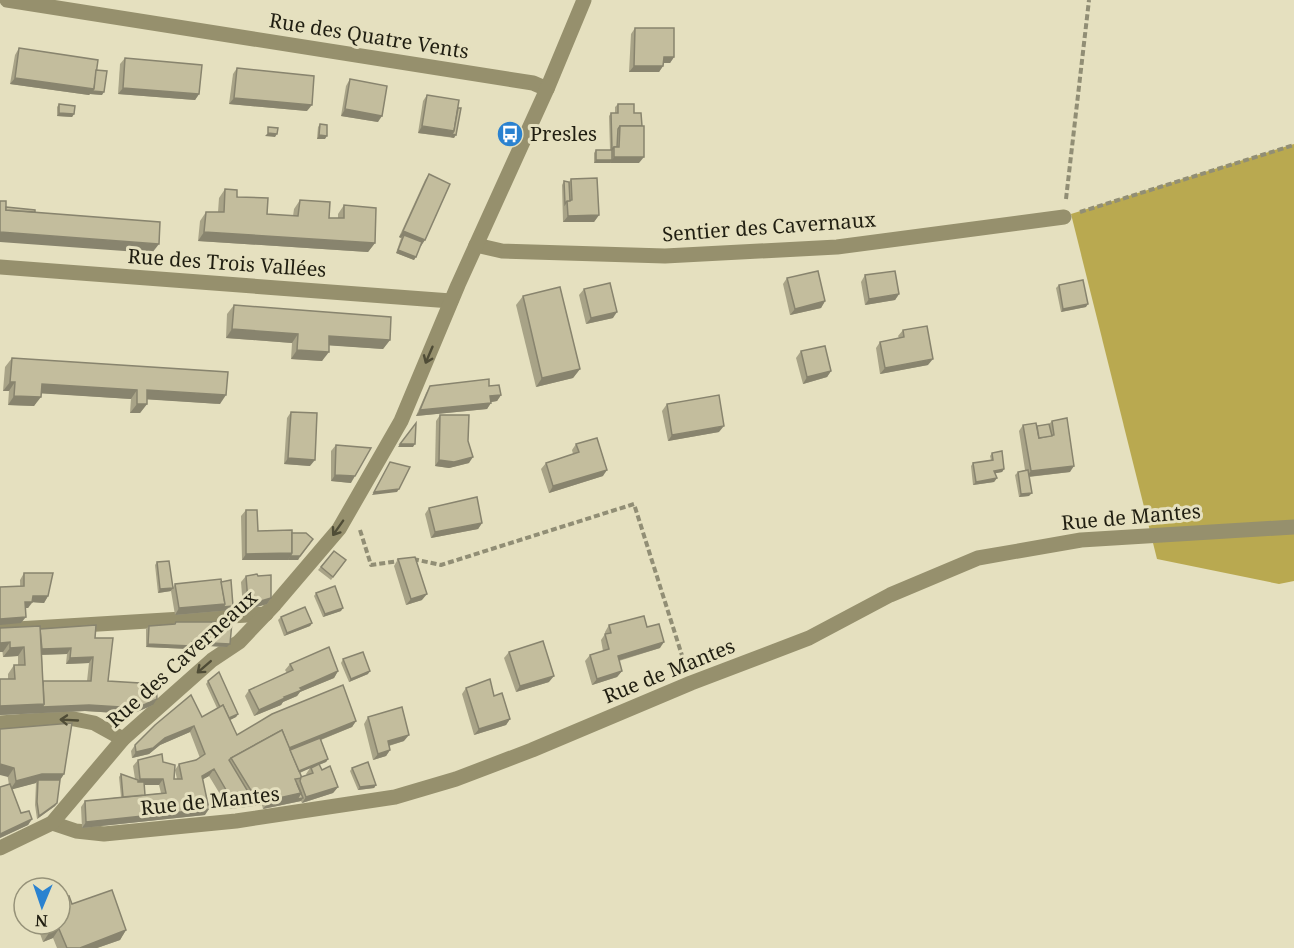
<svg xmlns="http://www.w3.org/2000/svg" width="1294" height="948" font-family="'Noto Serif',serif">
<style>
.forest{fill:#b9a950}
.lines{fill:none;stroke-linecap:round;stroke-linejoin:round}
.path{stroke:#918e75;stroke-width:4;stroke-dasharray:6 3;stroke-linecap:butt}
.minor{stroke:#96906d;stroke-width:15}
.wall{fill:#a8a387;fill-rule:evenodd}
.shaded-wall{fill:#88846e}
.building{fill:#c3bd9d;stroke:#88846e;stroke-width:1.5}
.oneway{stroke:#4f4c36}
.labels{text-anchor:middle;stroke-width:6;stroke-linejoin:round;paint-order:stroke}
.street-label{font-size:20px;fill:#201e11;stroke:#e5e0bf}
.poi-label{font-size:20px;fill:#201e11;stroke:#e5e0bf;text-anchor:start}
</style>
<rect width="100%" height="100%" fill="#e5e0bf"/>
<path class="forest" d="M 1294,144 L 1294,581 L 1279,584 L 1157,559 L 1071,214 Z"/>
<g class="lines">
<g class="path">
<path d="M 1066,199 L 1089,0"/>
<path d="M 1080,212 L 1294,145"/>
<path d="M 360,530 L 371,565 L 399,561"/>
<path d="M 413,559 L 441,565 L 634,504 L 685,665"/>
</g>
<g class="minor">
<path d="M 7,0 L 533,83 L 547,89"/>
<path d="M 476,245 L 502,251 L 665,256 L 837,247 L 1064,217"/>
<path d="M 0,267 L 451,301"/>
<path d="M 0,630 L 266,614"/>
<path d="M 0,723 L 69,718 L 94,723 L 123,739"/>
<path d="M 52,823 L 76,831 L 104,834 L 236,821 L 395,797 L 456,779 L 532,750 L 691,683 L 809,638 L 890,595 L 978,558 L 1081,540 L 1294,527"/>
<path d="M 0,848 L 52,823 L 123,739 L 212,660 L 239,642 L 275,604 L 339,529 L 401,421 L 458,285 L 547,89 L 584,0"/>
</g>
</g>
<g class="wall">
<path d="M 635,28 L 674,57 L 670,63 L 664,63 L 663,66 L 659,72 L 629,72 L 631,34 Z"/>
<path d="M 19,48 L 96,70 L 102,95 L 90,94 L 89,95 L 10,84 L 15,55 Z"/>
<path d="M 125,58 L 199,94 L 195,100 L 118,94 L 120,64 Z"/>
<path d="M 237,68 L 307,111 L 229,104 L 233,74 Z"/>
<path d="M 350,79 L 378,122 L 341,116 L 346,86 Z"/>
<path d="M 427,95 L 454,138 L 418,133 L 423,101 Z"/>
<path d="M 59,104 L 74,114 L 72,117 L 57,116 L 57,107 Z"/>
<path d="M 618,104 L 634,113 L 639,163 L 594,163 L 594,153 L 596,150 L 610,150 L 609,116 L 611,113 L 615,113 L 615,107 Z"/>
<path d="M 320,124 L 325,139 L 317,139 L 318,127 Z"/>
<path d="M 429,174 L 425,240 L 420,246 L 414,260 L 396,253 L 401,238 L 399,237 L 425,180 Z"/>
<path d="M 571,179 L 599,215 L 594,222 L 563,222 L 562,185 L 564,181 L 569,182 Z"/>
<path d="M 225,189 L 267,214 L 293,216 L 294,209 L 300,200 L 329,218 L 338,218 L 338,214 L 344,205 L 375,243 L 368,252 L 198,241 L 200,221 L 206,212 L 218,212 L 219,198 Z"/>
<path d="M 865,275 L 899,294 L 895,300 L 865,305 L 861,282 Z"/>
<path d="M 787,278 L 825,301 L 821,308 L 790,315 L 783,284 Z"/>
<path d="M 1059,285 L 1086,307 L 1061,312 L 1056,288 Z"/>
<path d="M 584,289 L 613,318 L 586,324 L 579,295 Z"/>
<path d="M 523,296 L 580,369 L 573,378 L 536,387 L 516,305 Z"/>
<path d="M 234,305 L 390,340 L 383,349 L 329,345 L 322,361 L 291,359 L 292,343 L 226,338 L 227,314 Z"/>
<path d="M 903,330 L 928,365 L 880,374 L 876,348 L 880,342 L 899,338 L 898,336 Z"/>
<path d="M 801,351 L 831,371 L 827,377 L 803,384 L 796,358 Z"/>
<path d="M 12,358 L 220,404 L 147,399 L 147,404 L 140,413 L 130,413 L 131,399 L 41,393 L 34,406 L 8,405 L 9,391 L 3,391 L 5,367 Z"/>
<path d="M 430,386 L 489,386 L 501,395 L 497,401 L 491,402 L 487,409 L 416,416 L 426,393 Z"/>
<path d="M 667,404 L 719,432 L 668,441 L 662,411 Z"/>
<path d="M 291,412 L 310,466 L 284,464 L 287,418 Z"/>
<path d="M 440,415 L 469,463 L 449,468 L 435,466 L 436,421 Z"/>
<path d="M 1052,421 L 1070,472 L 1029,477 L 1029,496 L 1019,497 L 1015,475 L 1018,472 L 1025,470 L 1019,431 L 1023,425 L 1037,426 L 1049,424 Z"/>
<path d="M 576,444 L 603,476 L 549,493 L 541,469 L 546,463 L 573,454 L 572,450 Z"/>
<path d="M 336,445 L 351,483 L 331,481 L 331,451 Z"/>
<path d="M 992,453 L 1004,469 L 1002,472 L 995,473 L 997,478 L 994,482 L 973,485 L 971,466 L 973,463 L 991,460 L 990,456 Z"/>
<path d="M 429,508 L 482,523 L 478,529 L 431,538 L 425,514 Z"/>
<path d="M 246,510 L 258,531 L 292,533 L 313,539 L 298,560 L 242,560 L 241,516 Z"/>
<path d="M 334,551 L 346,560 L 331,580 L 318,570 Z"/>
<path d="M 398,559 L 422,600 L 406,605 L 394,566 Z"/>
<path d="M 157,562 L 171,591 L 158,593 L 155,565 Z"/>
<path d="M 24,573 L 48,596 L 44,603 L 33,602 L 28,608 L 25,608 L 21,623 L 20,580 Z"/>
<path d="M 246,576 L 271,598 L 267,604 L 246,610 L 243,608 L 241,582 Z"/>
<path d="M 175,584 L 231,610 L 175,615 L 171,591 Z"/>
<path d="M 316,593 L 341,611 L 323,617 L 314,596 Z"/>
<path d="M 281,617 L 312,623 L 310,626 L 284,636 L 278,620 Z"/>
<path d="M 176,622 L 227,647 L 191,645 L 189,649 L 146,647 L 146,629 L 149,626 L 174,624 Z"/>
<path d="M 609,625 L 647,627 L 660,648 L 619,661 L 622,671 L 617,677 L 592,685 L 585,661 L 590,655 L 603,651 L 601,640 L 605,634 L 605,632 Z"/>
<path d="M 0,628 L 40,629 L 95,638 L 108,681 L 153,705 L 132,714 L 85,711 L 0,715 L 0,679 L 8,679 L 8,674 L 14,665 L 18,665 L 18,656 L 3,657 ZM 67,654 L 66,664 L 89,663 L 87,681 L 43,681 L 42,655 Z"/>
<path d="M 509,652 L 549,682 L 516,692 L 504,658 Z"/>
<path d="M 343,659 L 368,674 L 349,682 L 341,663 Z"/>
<path d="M 290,664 L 338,671 L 334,678 L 300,692 L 297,696 L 283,702 L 281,705 L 254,716 L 245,696 L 249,690 L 287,673 L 285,670 Z"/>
<path d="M 208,681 L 238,714 L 236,717 L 230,720 L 237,735 L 356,721 L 352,727 L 321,740 L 328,759 L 326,762 L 319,765 L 322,770 L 338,787 L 333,793 L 302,803 L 301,801 L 263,809 L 262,805 L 229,809 L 209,776 L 203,779 L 205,815 L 82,828 L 81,807 L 85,801 L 121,797 L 119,777 L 121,774 L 135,779 L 133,766 L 138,760 L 163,762 L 174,779 L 177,779 L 175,770 L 179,764 L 196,760 L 200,758 L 190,732 L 160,745 L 149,754 L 132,758 L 131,751 L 135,745 L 202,717 L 217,708 L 206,684 ZM 310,768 L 306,774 L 307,775 L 301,777 L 300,773 ZM 144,785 L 159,785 L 161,793 L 145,795 Z"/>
<path d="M 466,688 L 494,696 L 510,719 L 506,725 L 474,735 L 462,694 Z"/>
<path d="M 368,717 L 404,741 L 389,746 L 390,750 L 386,756 L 373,760 L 364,724 Z"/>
<path d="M 0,729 L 64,774 L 60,780 L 57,803 L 55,806 L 37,819 L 35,805 L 36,783 L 12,789 L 21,813 L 32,819 L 28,825 L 0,838 L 9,785 Z"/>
<path d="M 352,768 L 376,785 L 374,788 L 358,790 L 350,771 Z"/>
<path d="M 72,904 L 126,930 L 120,940 L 97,948 L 57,948 L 53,938 L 43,942 L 38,928 L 41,924 L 60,924 Z"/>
</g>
<g class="shaded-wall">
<path d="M 664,57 L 674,57 L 670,63 L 660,63 Z"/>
<path d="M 634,66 L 663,66 L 659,72 L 629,72 Z"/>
<path d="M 15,78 L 94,89 L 104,92 L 102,95 L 90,94 L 89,95 L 10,84 Z"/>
<path d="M 123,88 L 199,94 L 195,100 L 118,94 Z"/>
<path d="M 234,98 L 312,105 L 307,111 L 229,104 Z"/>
<path d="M 345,109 L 382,116 L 378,122 L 341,116 Z"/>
<path d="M 59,113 L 74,114 L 72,117 L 57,116 Z"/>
<path d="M 422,126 L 454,131 L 450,137 L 418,133 Z"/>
<path d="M 268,133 L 277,134 L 275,137 L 265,136 Z"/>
<path d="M 452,134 L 456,135 L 454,138 L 450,137 Z"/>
<path d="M 319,135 L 327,136 L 325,139 L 317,139 Z"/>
<path d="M 614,157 L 644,157 L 639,163 L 610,163 Z"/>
<path d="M 596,160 L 612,160 L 610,163 L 594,163 Z"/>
<path d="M 599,215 L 594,222 L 563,222 L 568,216 Z"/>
<path d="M 403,231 L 425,240 L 421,246 L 402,239 L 404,235 L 401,238 L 399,237 Z"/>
<path d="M 0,232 L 159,244 L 152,253 L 0,242 Z"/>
<path d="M 204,232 L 375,243 L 368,252 L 198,241 Z"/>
<path d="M 398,250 L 416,257 L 414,260 L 396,253 Z"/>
<path d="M 899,294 L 895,300 L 865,305 L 869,299 Z"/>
<path d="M 825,301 L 821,308 L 790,315 L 795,309 Z"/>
<path d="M 1088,304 L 1086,307 L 1061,312 L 1063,309 Z"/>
<path d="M 617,312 L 613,318 L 586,324 L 591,318 Z"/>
<path d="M 232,329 L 298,334 L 292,343 L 226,338 Z"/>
<path d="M 329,336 L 390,340 L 383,349 L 323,345 Z"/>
<path d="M 297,350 L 329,352 L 322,361 L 291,359 Z"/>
<path d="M 933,359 L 928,365 L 880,374 L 885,368 Z"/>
<path d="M 580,369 L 573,378 L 536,387 L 542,378 Z"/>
<path d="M 831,371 L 827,377 L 803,384 L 807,377 Z"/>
<path d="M 10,382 L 15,382 L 9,391 L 3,391 Z"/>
<path d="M 42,384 L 137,390 L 131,399 L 35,393 Z"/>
<path d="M 147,390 L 226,395 L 220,404 L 141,399 Z"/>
<path d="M 501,395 L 497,401 L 486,403 L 490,396 Z"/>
<path d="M 14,396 L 41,397 L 34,406 L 8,405 Z"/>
<path d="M 491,403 L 487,409 L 416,416 L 420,410 Z"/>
<path d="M 137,404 L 147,404 L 140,413 L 130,413 Z"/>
<path d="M 724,426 L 719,432 L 668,441 L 672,435 Z"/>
<path d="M 400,444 L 415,444 L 413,447 L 398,447 Z"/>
<path d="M 473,457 L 469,463 L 449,468 L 435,466 L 439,460 Z"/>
<path d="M 288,458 L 315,460 L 310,466 L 284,464 Z"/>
<path d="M 1074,466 L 1070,472 L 1026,477 L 1031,471 Z"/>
<path d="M 1004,469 L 1002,472 L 992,474 L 994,471 Z"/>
<path d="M 607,470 L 603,476 L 549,493 L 553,486 Z"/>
<path d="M 335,475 L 355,476 L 351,483 L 331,481 Z"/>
<path d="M 997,478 L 994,482 L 973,485 L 976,482 Z"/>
<path d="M 399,489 L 397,492 L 372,495 L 374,492 Z"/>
<path d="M 1032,493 L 1029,496 L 1019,497 L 1021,494 Z"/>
<path d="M 482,523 L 478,529 L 431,538 L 435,532 Z"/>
<path d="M 292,553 L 288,560 L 242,560 L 246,554 Z"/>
<path d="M 290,556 L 300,556 L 298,560 L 288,560 Z"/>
<path d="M 173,588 L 171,591 L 158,593 L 160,589 Z"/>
<path d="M 427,594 L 422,600 L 406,605 L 411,599 Z"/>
<path d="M 33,596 L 48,596 L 44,603 L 29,602 Z"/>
<path d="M 271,598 L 267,604 L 246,610 L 251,604 Z"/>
<path d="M 25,602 L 32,602 L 28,608 L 21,608 Z"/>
<path d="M 225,604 L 233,606 L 231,610 L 175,615 L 179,608 Z"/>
<path d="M 343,608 L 341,611 L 323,617 L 325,614 Z"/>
<path d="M 26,617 L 21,623 L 0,625 L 0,619 Z"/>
<path d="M 312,623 L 310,626 L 284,636 L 287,633 Z"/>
<path d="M 10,642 L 3,652 L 0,652 L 0,643 Z"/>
<path d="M 192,642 L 230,644 L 227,647 L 190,645 Z"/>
<path d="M 664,642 L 660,648 L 613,662 L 618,656 Z"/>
<path d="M 148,644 L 191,646 L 189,649 L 146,647 Z"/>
<path d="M 24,647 L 18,656 L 3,657 L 10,648 Z"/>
<path d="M 71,648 L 67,654 L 35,655 L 40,649 Z"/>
<path d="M 93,657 L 89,663 L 66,664 L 70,658 Z"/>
<path d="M 338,671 L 334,678 L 300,692 L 297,696 L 283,702 L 281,705 L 254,716 L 259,710 L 300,688 Z"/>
<path d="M 370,671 L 368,674 L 349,682 L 351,679 Z"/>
<path d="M 622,671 L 617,677 L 592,685 L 597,679 Z"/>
<path d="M 554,676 L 549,682 L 516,692 L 520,686 Z"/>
<path d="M 157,699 L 153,705 L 132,714 L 85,711 L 0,715 L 0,706 Z"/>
<path d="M 238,714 L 236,717 L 224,723 L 226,719 Z"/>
<path d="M 510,719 L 506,725 L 474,735 L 479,729 Z"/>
<path d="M 356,721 L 352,727 L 285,754 L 287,749 Z"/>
<path d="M 194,726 L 190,732 L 160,745 L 149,754 L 132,758 L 136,752 L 165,738 Z"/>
<path d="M 409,735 L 404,741 L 384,747 L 388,741 Z"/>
<path d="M 390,750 L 386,756 L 373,760 L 378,754 Z"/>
<path d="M 328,759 L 326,762 L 291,776 L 293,773 Z"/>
<path d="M 0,764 L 14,768 L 8,777 L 0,775 Z"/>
<path d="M 214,769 L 209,776 L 198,782 L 202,776 Z"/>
<path d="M 42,774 L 64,774 L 58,783 L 38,780 L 36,783 L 10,790 L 16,781 Z"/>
<path d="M 140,779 L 163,779 L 159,785 L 135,785 Z"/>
<path d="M 376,785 L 374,788 L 358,790 L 360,787 Z"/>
<path d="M 338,787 L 333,793 L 302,803 L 306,797 Z"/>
<path d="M 301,793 L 303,798 L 301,801 L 263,809 L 270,800 Z"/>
<path d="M 268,796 L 262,805 L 229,809 L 233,802 L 253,800 L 255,797 Z"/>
<path d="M 57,803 L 55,806 L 37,819 L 39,816 Z"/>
<path d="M 209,809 L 205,815 L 82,828 L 86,822 Z"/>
<path d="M 32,819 L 28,825 L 0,838 L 0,834 Z"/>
<path d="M 59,929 L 53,938 L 43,942 L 49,933 Z"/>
<path d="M 126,930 L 120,940 L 97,948 L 80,948 Z"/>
</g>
<g class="building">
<path d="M 635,28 L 674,28 L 674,57 L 664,57 L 663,66 L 634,66 Z"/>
<path d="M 19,48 L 98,60 L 94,89 L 15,78 Z"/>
<path d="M 125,58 L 202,65 L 199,94 L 123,88 Z"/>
<path d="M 237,68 L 314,76 L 312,105 L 234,98 Z"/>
<path d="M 96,70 L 107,71 L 104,92 L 92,91 L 94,89 Z"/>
<path d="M 350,79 L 387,86 L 382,116 L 345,109 Z"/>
<path d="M 427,95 L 459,100 L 454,131 L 422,126 Z"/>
<path d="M 59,104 L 75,106 L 74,114 L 59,113 Z"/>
<path d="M 618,104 L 634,104 L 634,113 L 641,113 L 642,126 L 620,126 L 618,129 L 617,147 L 614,147 L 612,150 L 612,160 L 596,160 L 596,150 L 612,150 L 611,113 L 618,113 Z"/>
<path d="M 458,108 L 461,108 L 456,135 L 452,134 L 454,131 Z"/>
<path d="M 320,124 L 327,125 L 327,136 L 319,135 Z"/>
<path d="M 620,126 L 644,126 L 644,157 L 614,157 L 614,147 L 619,147 Z"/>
<path d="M 268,127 L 278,128 L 277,134 L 268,133 Z"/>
<path d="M 429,174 L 450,184 L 425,240 L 403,231 Z"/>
<path d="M 597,178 L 599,215 L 568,216 L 567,201 L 572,200 L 571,179 Z"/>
<path d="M 564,181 L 569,182 L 570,201 L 567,201 L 565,204 Z"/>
<path d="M 225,189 L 237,190 L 237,197 L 268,198 L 267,214 L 298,216 L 300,200 L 330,202 L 329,218 L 344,218 L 344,205 L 376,208 L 375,243 L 204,232 L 206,212 L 224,212 Z"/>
<path d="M 0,201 L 6,201 L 6,210 L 160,222 L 159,244 L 0,232 Z"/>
<path d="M 6,207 L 35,210 L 35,212 L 6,210 Z"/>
<path d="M 404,235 L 422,242 L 416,257 L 398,250 Z"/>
<path d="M 818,271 L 825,301 L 795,309 L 787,278 Z"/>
<path d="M 895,271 L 899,294 L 869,299 L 865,275 Z"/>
<path d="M 1083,280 L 1088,304 L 1063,309 L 1059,285 Z"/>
<path d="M 610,283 L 617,312 L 591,318 L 584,289 Z"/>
<path d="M 560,287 L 580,369 L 542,378 L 523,296 Z"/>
<path d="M 234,305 L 391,317 L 390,340 L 329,336 L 329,352 L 297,350 L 298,334 L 232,329 Z"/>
<path d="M 927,326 L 933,359 L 885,368 L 880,342 L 904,337 L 903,330 Z"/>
<path d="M 825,346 L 831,371 L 807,377 L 801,351 Z"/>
<path d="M 12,358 L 228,372 L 226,395 L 147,390 L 147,404 L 137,404 L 137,390 L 42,384 L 41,397 L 14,396 L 15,382 L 10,382 Z"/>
<path d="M 489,379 L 489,386 L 499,385 L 501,395 L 490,396 L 491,403 L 420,410 L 430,386 Z"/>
<path d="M 719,395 L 724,426 L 672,435 L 667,404 Z"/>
<path d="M 291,412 L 317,413 L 315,460 L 288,458 Z"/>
<path d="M 440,415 L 469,415 L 468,441 L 473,457 L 454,462 L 439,460 Z"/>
<path d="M 1067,418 L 1074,466 L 1031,471 L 1023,425 L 1036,423 L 1039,438 L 1054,435 L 1052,421 Z"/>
<path d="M 416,423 L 415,444 L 400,444 Z"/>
<path d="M 1049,424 L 1052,436 L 1039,438 L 1037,426 Z"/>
<path d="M 597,438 L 607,470 L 553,486 L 546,463 L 579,452 L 576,444 Z"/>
<path d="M 336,445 L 371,448 L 355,476 L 335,475 Z"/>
<path d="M 1002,451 L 1004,469 L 994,471 L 997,478 L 976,482 L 973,463 L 993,460 L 992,453 Z"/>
<path d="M 390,462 L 410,467 L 399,489 L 374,492 Z"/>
<path d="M 1028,470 L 1032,493 L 1021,494 L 1018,472 Z"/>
<path d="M 477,497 L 482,523 L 435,532 L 429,508 Z"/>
<path d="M 246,510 L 257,510 L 258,531 L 292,530 L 292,553 L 246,554 Z"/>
<path d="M 292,533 L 306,533 L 313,539 L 300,556 L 290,556 L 292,553 Z"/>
<path d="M 334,551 L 346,560 L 333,577 L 321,567 Z"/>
<path d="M 415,557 L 427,594 L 411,599 L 398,559 Z"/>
<path d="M 169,561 L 173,588 L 160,589 L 157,562 Z"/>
<path d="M 24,573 L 53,573 L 48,596 L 33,596 L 32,602 L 25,602 L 26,617 L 0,619 L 0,587 L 24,586 Z"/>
<path d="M 257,574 L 258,576 L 271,575 L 271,598 L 251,604 L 248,602 L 246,576 Z"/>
<path d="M 221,579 L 225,604 L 179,608 L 175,584 Z"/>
<path d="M 231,580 L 233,606 L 223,607 L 225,604 L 221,582 Z"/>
<path d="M 335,586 L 343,608 L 325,614 L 316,593 Z"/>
<path d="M 305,607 L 312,623 L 287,633 L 281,617 Z"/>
<path d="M 644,616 L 647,627 L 659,624 L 664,642 L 618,656 L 622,671 L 597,679 L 590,655 L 609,649 L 605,634 L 611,633 L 609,625 Z"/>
<path d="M 176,622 L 232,622 L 230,644 L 192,642 L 191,646 L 148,644 L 149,626 L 175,624 Z"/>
<path d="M 96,625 L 95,638 L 113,638 L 108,681 L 156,684 L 157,699 L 137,708 L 89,705 L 42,707 L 44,704 L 43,681 L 91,681 L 93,657 L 70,658 L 71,648 L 42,649 L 40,629 Z"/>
<path d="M 40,626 L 44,704 L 0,706 L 0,679 L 15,679 L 14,665 L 25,665 L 24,647 L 10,648 L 10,642 L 0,643 L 0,628 Z"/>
<path d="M 543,641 L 554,676 L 520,686 L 509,652 Z"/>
<path d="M 329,647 L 338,671 L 300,688 L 302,690 L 284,697 L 285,698 L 259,710 L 249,690 L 293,670 L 290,664 Z"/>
<path d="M 363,652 L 370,671 L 351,679 L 343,659 Z"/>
<path d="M 219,672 L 238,714 L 229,718 L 223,705 L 220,707 L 208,681 Z"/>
<path d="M 490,679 L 494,696 L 502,693 L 510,719 L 479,729 L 466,688 Z"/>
<path d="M 343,685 L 356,721 L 289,748 L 282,730 L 231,758 L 229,760 L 253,800 L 233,802 L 214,769 L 202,776 L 209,809 L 86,822 L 85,801 L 166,793 L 163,779 L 140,779 L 138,760 L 162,754 L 163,762 L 175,765 L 174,779 L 182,779 L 179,764 L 196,760 L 205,754 L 194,726 L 165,738 L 153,748 L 136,752 L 135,745 L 155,725 L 191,695 L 202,717 L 223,705 L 237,735 L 272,714 Z"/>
<path d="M 402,707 L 409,735 L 388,741 L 390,750 L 378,754 L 368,717 Z"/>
<path d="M 72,723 L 64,774 L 42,774 L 16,781 L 14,768 L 0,764 L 0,729 Z"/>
<path d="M 282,730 L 302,778 L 295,779 L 301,793 L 270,800 L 268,796 L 255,797 L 231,758 Z"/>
<path d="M 320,738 L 328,759 L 299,771 L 290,750 Z"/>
<path d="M 368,762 L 376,785 L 360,787 L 352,768 Z"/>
<path d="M 319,764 L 322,770 L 330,766 L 338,787 L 306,797 L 300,781 L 301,777 L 313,773 L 311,768 Z"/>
<path d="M 121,774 L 138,780 L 138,782 L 144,782 L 145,795 L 123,797 Z"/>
<path d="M 38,780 L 60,780 L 57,803 L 39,816 L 37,802 Z"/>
<path d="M 10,784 L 21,813 L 29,811 L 32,819 L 0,834 L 0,787 Z"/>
<path d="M 297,784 L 303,798 L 297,799 L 301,793 Z"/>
<path d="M 112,890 L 126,930 L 80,948 L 67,948 L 59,929 L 49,933 L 46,924 L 60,924 L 60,899 L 69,896 L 72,904 Z"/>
</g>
<defs><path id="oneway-shaft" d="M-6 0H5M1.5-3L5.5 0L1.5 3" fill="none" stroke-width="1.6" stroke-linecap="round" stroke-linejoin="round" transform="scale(1.5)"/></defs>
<g class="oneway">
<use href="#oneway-shaft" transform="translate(429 355) rotate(113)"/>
<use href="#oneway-shaft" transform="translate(338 528) rotate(125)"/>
<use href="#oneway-shaft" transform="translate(204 667) rotate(139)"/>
<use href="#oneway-shaft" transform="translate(69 720) rotate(-177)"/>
</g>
<defs>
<symbol id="bus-disc" viewBox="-11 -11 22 22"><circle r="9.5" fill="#2a82d0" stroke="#e5e0bf"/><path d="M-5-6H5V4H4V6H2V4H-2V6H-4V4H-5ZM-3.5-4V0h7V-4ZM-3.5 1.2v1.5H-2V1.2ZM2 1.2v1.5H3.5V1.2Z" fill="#fff"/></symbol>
</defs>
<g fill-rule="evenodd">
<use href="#bus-disc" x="495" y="119" width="30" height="30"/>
</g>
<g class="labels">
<g class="street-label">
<text transform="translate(369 36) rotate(9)" y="7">Rue des Quatre Vents</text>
<text transform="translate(769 227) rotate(-4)" y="7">Sentier des Cavernaux</text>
<text transform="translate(227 263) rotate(4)" y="7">Rue des Trois Vallées</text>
<text transform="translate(1131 517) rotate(-5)" y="7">Rue de Mantes</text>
<text transform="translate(182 659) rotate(-42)" y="7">Rue des Caverneaux</text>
<text transform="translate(669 671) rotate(-22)" y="7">Rue de Mantes</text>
<text transform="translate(210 801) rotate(-6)" y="7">Rue de Mantes</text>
</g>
<g class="poi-label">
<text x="530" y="141">Presles</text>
</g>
</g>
<g transform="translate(42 906) rotate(182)"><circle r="28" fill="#e5e0bf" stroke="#969279" stroke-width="1.5"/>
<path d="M0-4.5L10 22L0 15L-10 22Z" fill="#2a82d0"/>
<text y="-9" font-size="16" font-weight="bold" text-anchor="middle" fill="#201e11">N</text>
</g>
</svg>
